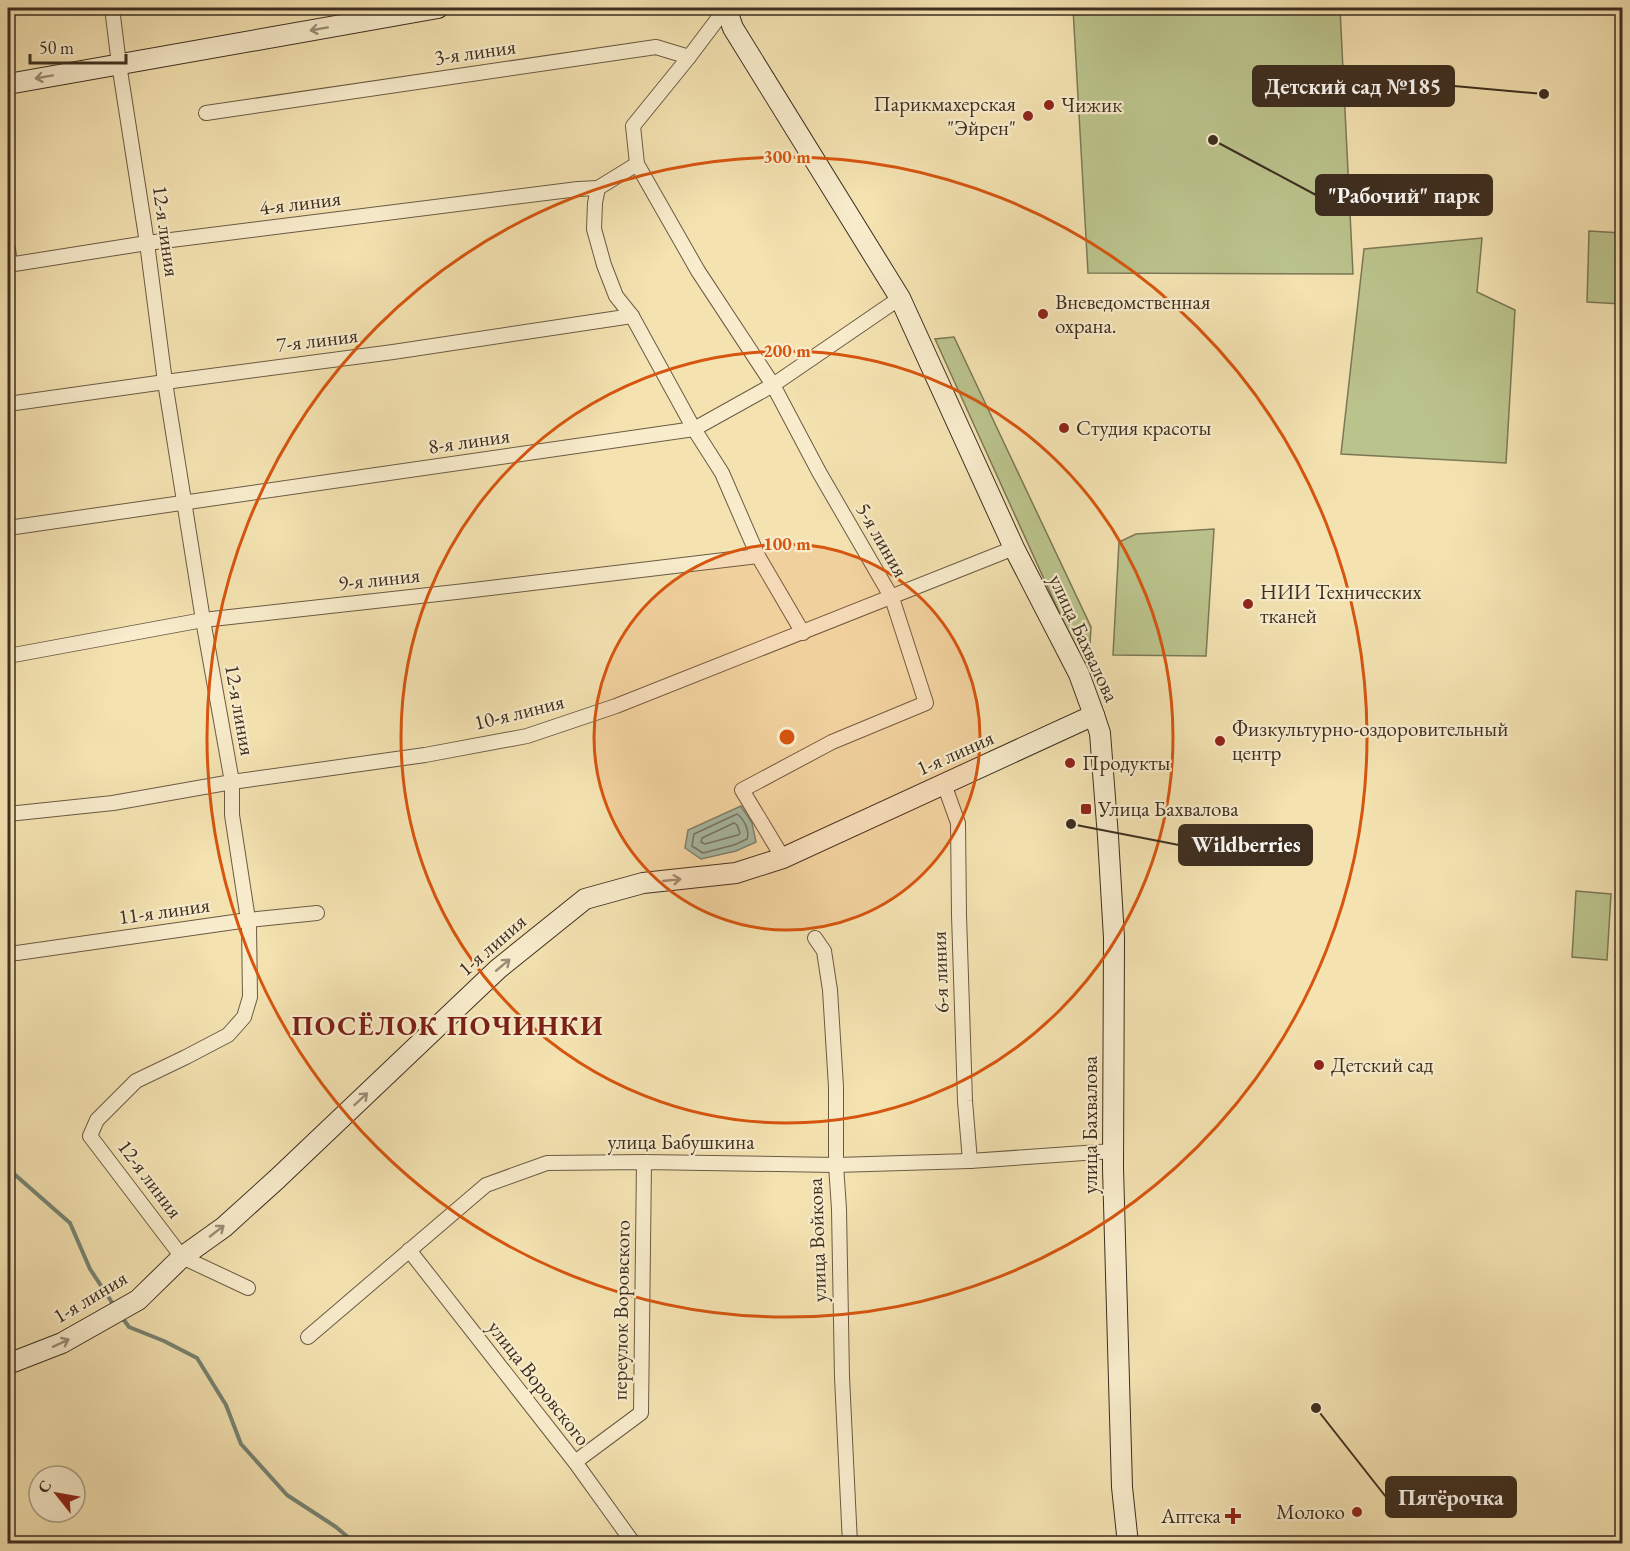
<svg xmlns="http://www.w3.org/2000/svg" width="1630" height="1551" font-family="'EB Garamond',serif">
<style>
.green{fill:#bbc38c;stroke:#7c7856;stroke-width:1.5}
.water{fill:#9cbeac;stroke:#768474;stroke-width:1.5}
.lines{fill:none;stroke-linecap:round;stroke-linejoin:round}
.shore{stroke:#6c7666;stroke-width:1.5}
.stream{stroke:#768474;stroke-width:4}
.street-casing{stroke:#6b5b44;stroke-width:16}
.secondary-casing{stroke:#3d2e20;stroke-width:22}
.street{stroke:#f8eccc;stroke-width:14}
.secondary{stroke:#f8eccc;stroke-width:20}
.oneway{stroke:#9a8d76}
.ring{fill:none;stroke:#d7550e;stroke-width:3}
.poi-dot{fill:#8f2418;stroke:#f8eccc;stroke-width:2}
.labels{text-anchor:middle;stroke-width:4.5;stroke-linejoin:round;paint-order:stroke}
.street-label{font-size:21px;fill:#3d2e20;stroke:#f8eccc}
.poi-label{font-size:21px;fill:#3d2e20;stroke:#f8eccc;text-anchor:start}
.district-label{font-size:27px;font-weight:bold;letter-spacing:1.5px;fill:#7a1f14;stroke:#f8eccc}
.centre{fill:#d7550e;stroke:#f8eccc;stroke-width:3}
.ring-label{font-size:18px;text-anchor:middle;font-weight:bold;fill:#d7550e;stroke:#f8eccc;stroke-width:4.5;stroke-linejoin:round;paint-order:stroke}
.leader{fill:none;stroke:#3d2e20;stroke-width:2}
.callout-dot{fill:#3d2e20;stroke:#f8eccc;stroke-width:2}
.callout{fill:#3d2e20;stroke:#3d2e20;stroke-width:2}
.callout-label{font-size:22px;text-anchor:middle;font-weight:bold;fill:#fff}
</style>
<rect width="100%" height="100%" fill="#f4e2b1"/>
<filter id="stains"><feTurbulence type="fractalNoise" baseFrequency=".00333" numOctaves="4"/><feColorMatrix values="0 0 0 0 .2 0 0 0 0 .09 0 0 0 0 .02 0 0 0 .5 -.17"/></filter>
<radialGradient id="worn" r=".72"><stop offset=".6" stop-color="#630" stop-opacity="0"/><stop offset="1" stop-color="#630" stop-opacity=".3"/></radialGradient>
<g class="green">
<path d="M 1073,8 L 1340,8 L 1353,274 L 1088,273 Z"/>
<path d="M 1589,231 L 1622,233 L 1622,304 L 1587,302 Z"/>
<path d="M 1482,238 L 1477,292 L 1515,310 L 1506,463 L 1341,454 L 1364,249 Z"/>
<path d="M 954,337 L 1091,627 L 1088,676 L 935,339 Z"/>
<path d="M 1214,529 L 1206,656 L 1113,655 L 1119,542 L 1136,534 Z"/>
<path d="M 1576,891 L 1611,894 L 1607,960 L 1572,957 Z"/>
</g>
<path class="water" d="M 741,806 L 752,823 L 756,842 L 736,851 L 701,859 L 685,848 L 688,830 Z"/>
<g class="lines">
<g class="shore">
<path d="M 737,814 C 744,819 750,831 747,839 L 734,845 L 703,853 L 692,846 L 694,834 Z"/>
<path d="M 734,823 L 737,825 L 740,833 L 738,835 L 705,844 L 701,842 L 702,838 Z"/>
</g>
<g class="stream">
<path d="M 8,1159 L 13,1173 L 70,1223 L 90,1269 L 115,1307"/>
<path d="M 121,1316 L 129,1327 L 164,1341 L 197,1358 L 226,1405 L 241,1444 L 287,1495 L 336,1527 L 356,1544"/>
</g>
<defs>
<g id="street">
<path d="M 112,8 L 119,64 L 147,243 L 165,382 L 203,620 L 232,782 L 232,815 L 249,926 L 250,997 L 244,1017 L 228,1035 L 186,1057 L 136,1081 L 97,1120 L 90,1136 L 182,1257 L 248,1288"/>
<path d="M 689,57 L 633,126 L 637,164 L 598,188 L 595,203 L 594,229 L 604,265 L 616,296 L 632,316 L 694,429 L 722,473 L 758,556 L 803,633"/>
<path d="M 206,113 L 656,47 L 689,57 L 726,8"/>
<path d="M 637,164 L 698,271 L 773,385 L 819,472 L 892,598 L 926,703 L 832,742 L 742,790 L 783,858"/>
<path d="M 8,249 L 10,265"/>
<path d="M 8,265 L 147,243 L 578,189 L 598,188"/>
<path d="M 8,404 L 165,382 L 393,352 L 632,316"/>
<path d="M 8,528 L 694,429 L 773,385 L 900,298"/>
<path d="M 8,656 L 203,620 L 465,591 L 758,556"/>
<path d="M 944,784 L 958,823 L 959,915 L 965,1101 L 970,1161"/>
<path d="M 8,814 L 113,803 L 232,782 L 425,755 L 527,736 L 616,706 L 1014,548"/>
<path d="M 815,938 L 824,951 L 830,990 L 836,1087 L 836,1165 L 839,1209 L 842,1377 L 850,1544"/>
<path d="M 17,953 L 248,920 L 317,913"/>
<path d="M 409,1250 L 575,1462 L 634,1544"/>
<path d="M 308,1337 L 486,1185 L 547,1163 L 644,1162 L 836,1165 L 970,1161 L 1113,1151"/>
<path d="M 575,1462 L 641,1413 L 644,1162"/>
</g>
<g id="secondary">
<path d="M 726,8 L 733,28 L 900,298 L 1014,548 L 1079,674 L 1094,715 L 1100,733 L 1108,837 L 1114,938 L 1113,1168 L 1122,1487 L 1128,1544"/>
<path d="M 8,84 L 438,8"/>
<path d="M 8,1364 L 62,1343 L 138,1300 L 182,1257 L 224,1227 L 277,1179 L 498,969 L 585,899 L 643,883 L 736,873 L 783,858 L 1094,715"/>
</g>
</defs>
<use href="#street" class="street-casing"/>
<use href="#secondary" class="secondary-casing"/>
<use href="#street" class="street"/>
<use href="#secondary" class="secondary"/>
</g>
<defs><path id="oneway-shaft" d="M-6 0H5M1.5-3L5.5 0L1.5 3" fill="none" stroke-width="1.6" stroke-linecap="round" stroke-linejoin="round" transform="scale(1.5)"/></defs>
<g class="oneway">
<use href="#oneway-shaft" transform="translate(319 29) rotate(170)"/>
<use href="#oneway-shaft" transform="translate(44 77) rotate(170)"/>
<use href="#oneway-shaft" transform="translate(672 880) rotate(-6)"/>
<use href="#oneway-shaft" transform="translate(503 965) rotate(-40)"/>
<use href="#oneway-shaft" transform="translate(361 1099) rotate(-43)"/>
<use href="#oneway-shaft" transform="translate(217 1231) rotate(-38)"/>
<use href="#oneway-shaft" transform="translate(61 1343) rotate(-25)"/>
</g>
<circle cx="787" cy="737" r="193" fill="#d7550e" fill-opacity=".12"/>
<g class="ring">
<circle cx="787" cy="737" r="193"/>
<circle cx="787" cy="737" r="386"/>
<circle cx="787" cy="737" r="580"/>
</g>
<g class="poi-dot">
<circle cx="1049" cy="105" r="6"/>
<circle cx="1028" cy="116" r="6"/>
<circle cx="1043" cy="314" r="6"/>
<circle cx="1064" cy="428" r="6"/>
<circle cx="1248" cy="604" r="6"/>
<circle cx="1220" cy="741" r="6"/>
<circle cx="1070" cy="763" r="6"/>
<rect x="1080" y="803" width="12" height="12" rx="3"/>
<circle cx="1319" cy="1065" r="6"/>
<circle cx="1357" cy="1512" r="6"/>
<path d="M1230 1507h6v6h6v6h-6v6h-6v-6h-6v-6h6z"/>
</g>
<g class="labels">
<g class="street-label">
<text transform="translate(475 52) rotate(-8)" y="7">3-я линия</text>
<text transform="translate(300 203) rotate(-7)" y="7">4-я линия</text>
<text transform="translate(166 231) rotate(82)" y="7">12-я линия</text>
<text transform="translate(317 340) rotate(-7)" y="7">7-я линия</text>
<text transform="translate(469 441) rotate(-8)" y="7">8-я линия</text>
<text transform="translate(882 540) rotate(60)" y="7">5-я линия</text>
<text transform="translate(379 579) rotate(-6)" y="7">9-я линия</text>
<text transform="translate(1084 638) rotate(65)" y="7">улица Бахвалова</text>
<text transform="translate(240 710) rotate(80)" y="7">12-я линия</text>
<text transform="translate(519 712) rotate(-14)" y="7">10-я линия</text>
<text transform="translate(955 753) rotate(-24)" y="7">1-я линия</text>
<text transform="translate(164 911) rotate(-8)" y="7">11-я линия</text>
<text transform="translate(492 945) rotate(-41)" y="7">1-я линия</text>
<text transform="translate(940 972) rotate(-92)" y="7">6-я линия</text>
<text transform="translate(1090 1125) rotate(-90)" y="7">улица Бахвалова</text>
<text x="681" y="1149">улица Бабушкина</text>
<text transform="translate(150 1179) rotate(53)" y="7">12-я линия</text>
<text transform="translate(817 1240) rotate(-92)" y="7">улица Войкова</text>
<text transform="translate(90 1297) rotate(-31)" y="7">1-я линия</text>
<text transform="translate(621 1310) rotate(-89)" y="7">переулок Воровского</text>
<text transform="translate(539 1383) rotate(52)" y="7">улица Воровского</text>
</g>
<g class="poi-label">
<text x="1016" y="111" text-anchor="end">Парикмахерская<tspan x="1016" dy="24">"Эйрен"</tspan></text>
<text x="1061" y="112">Чижик</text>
<text x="1055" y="309">Вневедомственная<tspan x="1055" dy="24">охрана.</tspan></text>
<text x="1076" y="435">Студия красоты</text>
<text x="1260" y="599">НИИ Технических<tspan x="1260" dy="24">тканей</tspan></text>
<text x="1232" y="736">Физкультурно-оздоровительный<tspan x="1232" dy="24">центр</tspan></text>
<text x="1082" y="770">Продукты</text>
<text x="1098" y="816">Улица Бахвалова</text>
<text x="1331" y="1072">Детский сад</text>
<text x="1345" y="1519" text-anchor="end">Молоко</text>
<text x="1221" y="1523" text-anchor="end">Аптека</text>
</g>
<g class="district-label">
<text x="448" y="1035">ПОСЁЛОК ПОЧИНКИ</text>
</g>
</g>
<circle cx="787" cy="737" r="9" class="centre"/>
<g class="ring-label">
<text x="787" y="163">300 m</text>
<text x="787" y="357">200 m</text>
<text x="787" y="550">100 m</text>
</g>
<path class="leader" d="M1544 94L1454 86M1213 140L1316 195M1071 824L1179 845M1316 1408L1386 1497"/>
<g class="callout-dot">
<circle cx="1544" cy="94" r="6"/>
<circle cx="1213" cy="140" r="6"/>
<circle cx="1071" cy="824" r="6"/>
<circle cx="1316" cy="1408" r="6"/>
</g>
<g class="callout">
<rect x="1253" y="66" width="201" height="40" rx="6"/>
<rect x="1316" y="175" width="176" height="40" rx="6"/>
<rect x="1179" y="825" width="133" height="40" rx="6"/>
<rect x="1386" y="1477" width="130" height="40" rx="6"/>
</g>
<g class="callout-label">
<text x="1353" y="94">Детский сад №185</text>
<text x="1404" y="203">"Рабочий" парк</text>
<text x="1246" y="852">Wildberries</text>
<text x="1451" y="1505">Пятёрочка</text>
</g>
<rect width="1630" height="1551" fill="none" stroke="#f4e2b1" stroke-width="30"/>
<rect x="9" y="9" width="1612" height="1533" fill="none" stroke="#3d2e20" stroke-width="3"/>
<rect x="15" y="15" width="1600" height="1521" fill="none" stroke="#3d2e20" stroke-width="1.5"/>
<g transform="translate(57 1494) rotate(301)"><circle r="28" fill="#f8eccc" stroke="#ada087" stroke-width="1.5"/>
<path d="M0-4.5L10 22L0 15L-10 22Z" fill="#8f2418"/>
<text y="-9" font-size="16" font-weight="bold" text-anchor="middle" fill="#3d2e20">С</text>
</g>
<path d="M30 54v9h96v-9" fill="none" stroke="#3d2e20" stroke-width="3"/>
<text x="39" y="54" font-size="18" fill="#3d2e20" stroke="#f8eccc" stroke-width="4.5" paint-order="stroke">50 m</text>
<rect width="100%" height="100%" filter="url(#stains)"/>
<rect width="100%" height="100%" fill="url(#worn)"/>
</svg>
